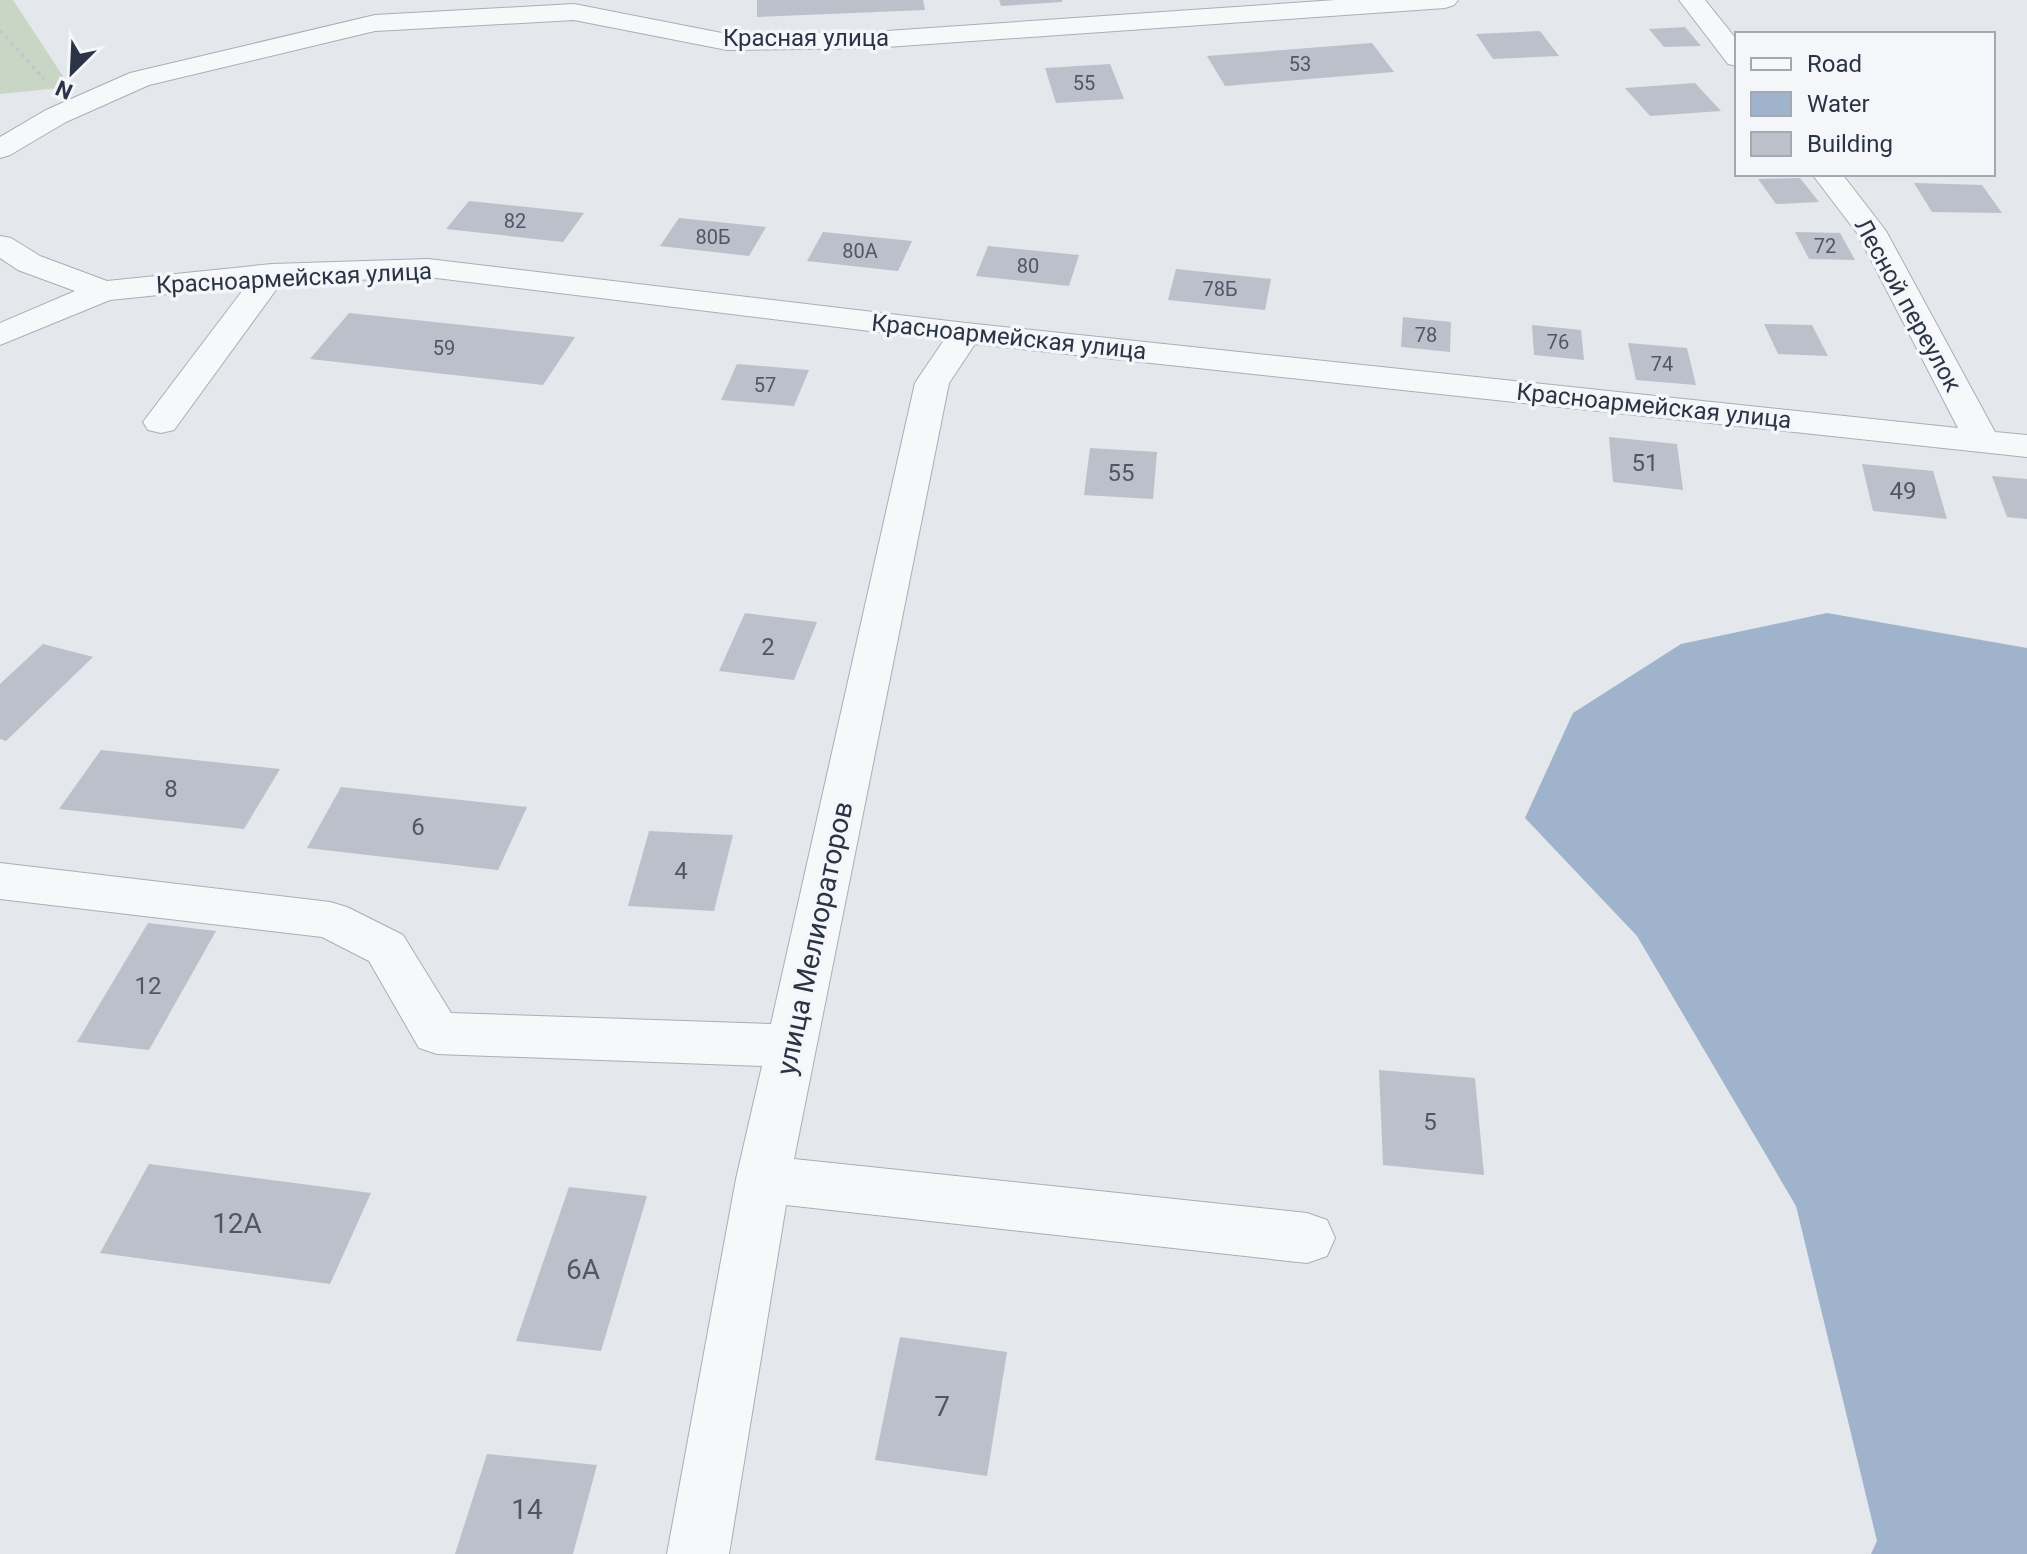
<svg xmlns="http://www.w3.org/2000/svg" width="2027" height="1554" font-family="Roboto,sans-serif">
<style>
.green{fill:#c9d6c5}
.water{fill:#9fb4cc}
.building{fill:#bbc0ca}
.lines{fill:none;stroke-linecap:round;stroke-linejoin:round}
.minor-casing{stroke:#a9aeb7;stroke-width:2}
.path{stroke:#c2c5cb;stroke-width:3;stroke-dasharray:4 4;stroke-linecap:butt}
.minor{fill:#f7f8fa;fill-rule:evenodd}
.labels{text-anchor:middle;stroke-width:7;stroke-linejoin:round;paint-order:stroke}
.far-number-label{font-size:20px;fill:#4f5766}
.far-street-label{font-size:24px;fill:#2b3445;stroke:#f4f6f9}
.number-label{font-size:24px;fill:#4f5766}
.street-label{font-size:28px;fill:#2b3445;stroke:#f4f6f9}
.near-number-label{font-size:28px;fill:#4f5766}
</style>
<rect width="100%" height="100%" fill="#e4e7ec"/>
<path class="green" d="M 0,0 L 13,0 L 70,87 L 0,94 Z"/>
<path class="water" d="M 1827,613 L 2027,648 L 2027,1554 L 1871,1554 L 1877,1541 L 1796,1206 L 1637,936 L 1525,818 L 1573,713 L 1681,644 Z"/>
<g class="building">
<path d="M 757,0 L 923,0 L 925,10 L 757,17 Z"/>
<path d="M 999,0 L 1062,0 L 1062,2 L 1001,6 Z"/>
<path d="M 1685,27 L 1701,46 L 1664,47 L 1649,29 Z"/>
<path d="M 1540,31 L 1559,56 L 1493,59 L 1476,34 Z"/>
<path d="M 1372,43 L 1394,72 L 1225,86 L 1207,56 Z"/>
<path d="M 1110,64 L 1124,99 L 1056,103 L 1045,68 Z"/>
<path d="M 1695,83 L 1721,111 L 1650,116 L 1625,88 Z"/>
<path d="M 1800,178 L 1819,202 L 1776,204 L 1758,179 Z"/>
<path d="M 1914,183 L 1982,185 L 2002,213 L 1932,212 Z"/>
<path d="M 469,201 L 584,213 L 563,242 L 446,229 Z"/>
<path d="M 679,218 L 766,227 L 749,256 L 660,246 Z"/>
<path d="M 823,232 L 912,241 L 898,271 L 807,261 Z"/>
<path d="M 1795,232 L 1840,233 L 1855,260 L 1809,259 Z"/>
<path d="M 988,246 L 1079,255 L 1069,286 L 976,276 Z"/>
<path d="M 1176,269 L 1271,279 L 1265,310 L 1168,300 Z"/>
<path d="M 349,313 L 575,337 L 543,385 L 310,359 Z"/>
<path d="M 1403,317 L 1451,322 L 1450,352 L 1401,347 Z"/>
<path d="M 1764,324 L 1812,325 L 1828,356 L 1778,354 Z"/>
<path d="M 1532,325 L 1581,330 L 1584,360 L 1534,355 Z"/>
<path d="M 1628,343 L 1687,348 L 1696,385 L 1636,380 Z"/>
<path d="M 737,364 L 809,370 L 794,406 L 721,400 Z"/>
<path d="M 1609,437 L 1677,444 L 1683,490 L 1613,482 Z"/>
<path d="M 1090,448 L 1157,452 L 1153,499 L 1084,495 Z"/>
<path d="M 1862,464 L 1933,471 L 1947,519 L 1873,511 Z"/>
<path d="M 1992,476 L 2027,479 L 2027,519 L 2007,517 Z"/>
<path d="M 745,613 L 817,622 L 794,680 L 719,671 Z"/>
<path d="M 43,644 L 93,657 L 6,741 L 0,739 L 0,684 Z"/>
<path d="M 101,750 L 280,769 L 244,829 L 59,809 Z"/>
<path d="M 341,787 L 527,807 L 498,870 L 307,848 Z"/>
<path d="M 649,831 L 733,835 L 714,911 L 628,906 Z"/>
<path d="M 148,923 L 216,931 L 149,1050 L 77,1042 Z"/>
<path d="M 1379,1070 L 1475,1078 L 1484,1175 L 1383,1165 Z"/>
<path d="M 149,1164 L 371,1193 L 330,1284 L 100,1253 Z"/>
<path d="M 569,1187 L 647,1196 L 601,1351 L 516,1341 Z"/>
<path d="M 900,1337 L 1007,1352 L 987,1476 L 875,1460 Z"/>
<path d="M 487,1454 L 597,1465 L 573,1554 L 455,1554 Z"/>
</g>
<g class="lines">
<defs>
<g id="minor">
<path d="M 1336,0 L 1458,0 L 1454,5 L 1445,8 L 872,48 L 727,50 L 574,20 L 375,31 L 149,85 L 66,122 L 10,155 L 0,158 L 0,137 L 46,110 L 130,73 L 375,15 L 574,4 L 727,34 L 872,32 Z"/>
<path d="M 1679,0 L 1705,0 L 1737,40 L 1737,66 L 1728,64 Z"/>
<path d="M 1812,174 L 1842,174 L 1886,231 L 1995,432 L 2027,435 L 2027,457 L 975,344 L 949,383 L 794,1159 L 1307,1213 L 1327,1220 L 1335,1238 L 1327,1256 L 1307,1263 L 786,1205 L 729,1554 L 667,1554 L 736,1179 L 762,1066 L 437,1054 L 419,1048 L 369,961 L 322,937 L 0,899 L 0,863 L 330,902 L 347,907 L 403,935 L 451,1013 L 771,1024 L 915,383 L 944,340 L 428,277 L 281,283 L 174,430 L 161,433 L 148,430 L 143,422 L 246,286 L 110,300 L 0,345 L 0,323 L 75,291 L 18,270 L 0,258 L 0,236 L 11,238 L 40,256 L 107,281 L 272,264 L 428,259 L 966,323 L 1958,428 L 1857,233 Z"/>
</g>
</defs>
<use href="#minor" class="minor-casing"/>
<path class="path" d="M 0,30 L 44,79"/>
<use href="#minor" class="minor"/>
</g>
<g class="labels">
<g class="far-number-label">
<text x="1300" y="71">53</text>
<text x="1084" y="90">55</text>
<text x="515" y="228">82</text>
<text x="713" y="244">80Б</text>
<text x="1825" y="253">72</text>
<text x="860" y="258">80А</text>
<text x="1028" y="273">80</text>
<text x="1220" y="296">78Б</text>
<text x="1426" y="342">78</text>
<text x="1558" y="349">76</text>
<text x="444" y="355">59</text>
<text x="1662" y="371">74</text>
<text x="765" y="392">57</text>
</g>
<g class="far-street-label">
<text x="806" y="46">Красная улица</text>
<text transform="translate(294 278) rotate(-3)" y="8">Красноармейская улица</text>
<text transform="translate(1908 305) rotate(61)" y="8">Лесной переулок</text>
<text transform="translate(1009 337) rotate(6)" y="8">Красноармейская улица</text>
<text transform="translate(1654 406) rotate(6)" y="8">Красноармейская улица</text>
</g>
<g class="number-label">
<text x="1645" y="471">51</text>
<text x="1121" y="481">55</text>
<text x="1903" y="499">49</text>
<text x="768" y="655">2</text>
<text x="171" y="797">8</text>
<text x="418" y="835">6</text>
<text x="681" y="879">4</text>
<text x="148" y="994">12</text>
<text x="1430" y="1130">5</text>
</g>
<g class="street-label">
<text transform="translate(814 938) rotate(-78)" y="10">улица Мелиораторов</text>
</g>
<g class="near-number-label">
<text x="237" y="1233">12А</text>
<text x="583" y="1279">6А</text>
<text x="942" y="1416">7</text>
<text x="527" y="1519">14</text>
</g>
</g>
<rect x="1735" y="32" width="260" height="144" fill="#f4f6f9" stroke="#a4a8b1" stroke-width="2"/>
<rect x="1751" y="58" width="40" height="12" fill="#f7f8fa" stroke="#a4a8b1" stroke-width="2"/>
<text x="1807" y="72" font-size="24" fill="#2b3445">Road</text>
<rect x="1751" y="92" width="40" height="24" fill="#9fb4cc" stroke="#a4a8b1" stroke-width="2"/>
<text x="1807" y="112" font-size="24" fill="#2b3445">Water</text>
<rect x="1751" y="132" width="40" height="24" fill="#bbc0ca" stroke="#a4a8b1" stroke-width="2"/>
<text x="1807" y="152" font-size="24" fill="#2b3445">Building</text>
<g transform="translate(72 72) rotate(204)" stroke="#f4f6f9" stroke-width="6" paint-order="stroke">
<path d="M0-6L14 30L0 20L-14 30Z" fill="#2b3445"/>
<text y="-12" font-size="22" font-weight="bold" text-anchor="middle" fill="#2b3445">N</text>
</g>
</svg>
